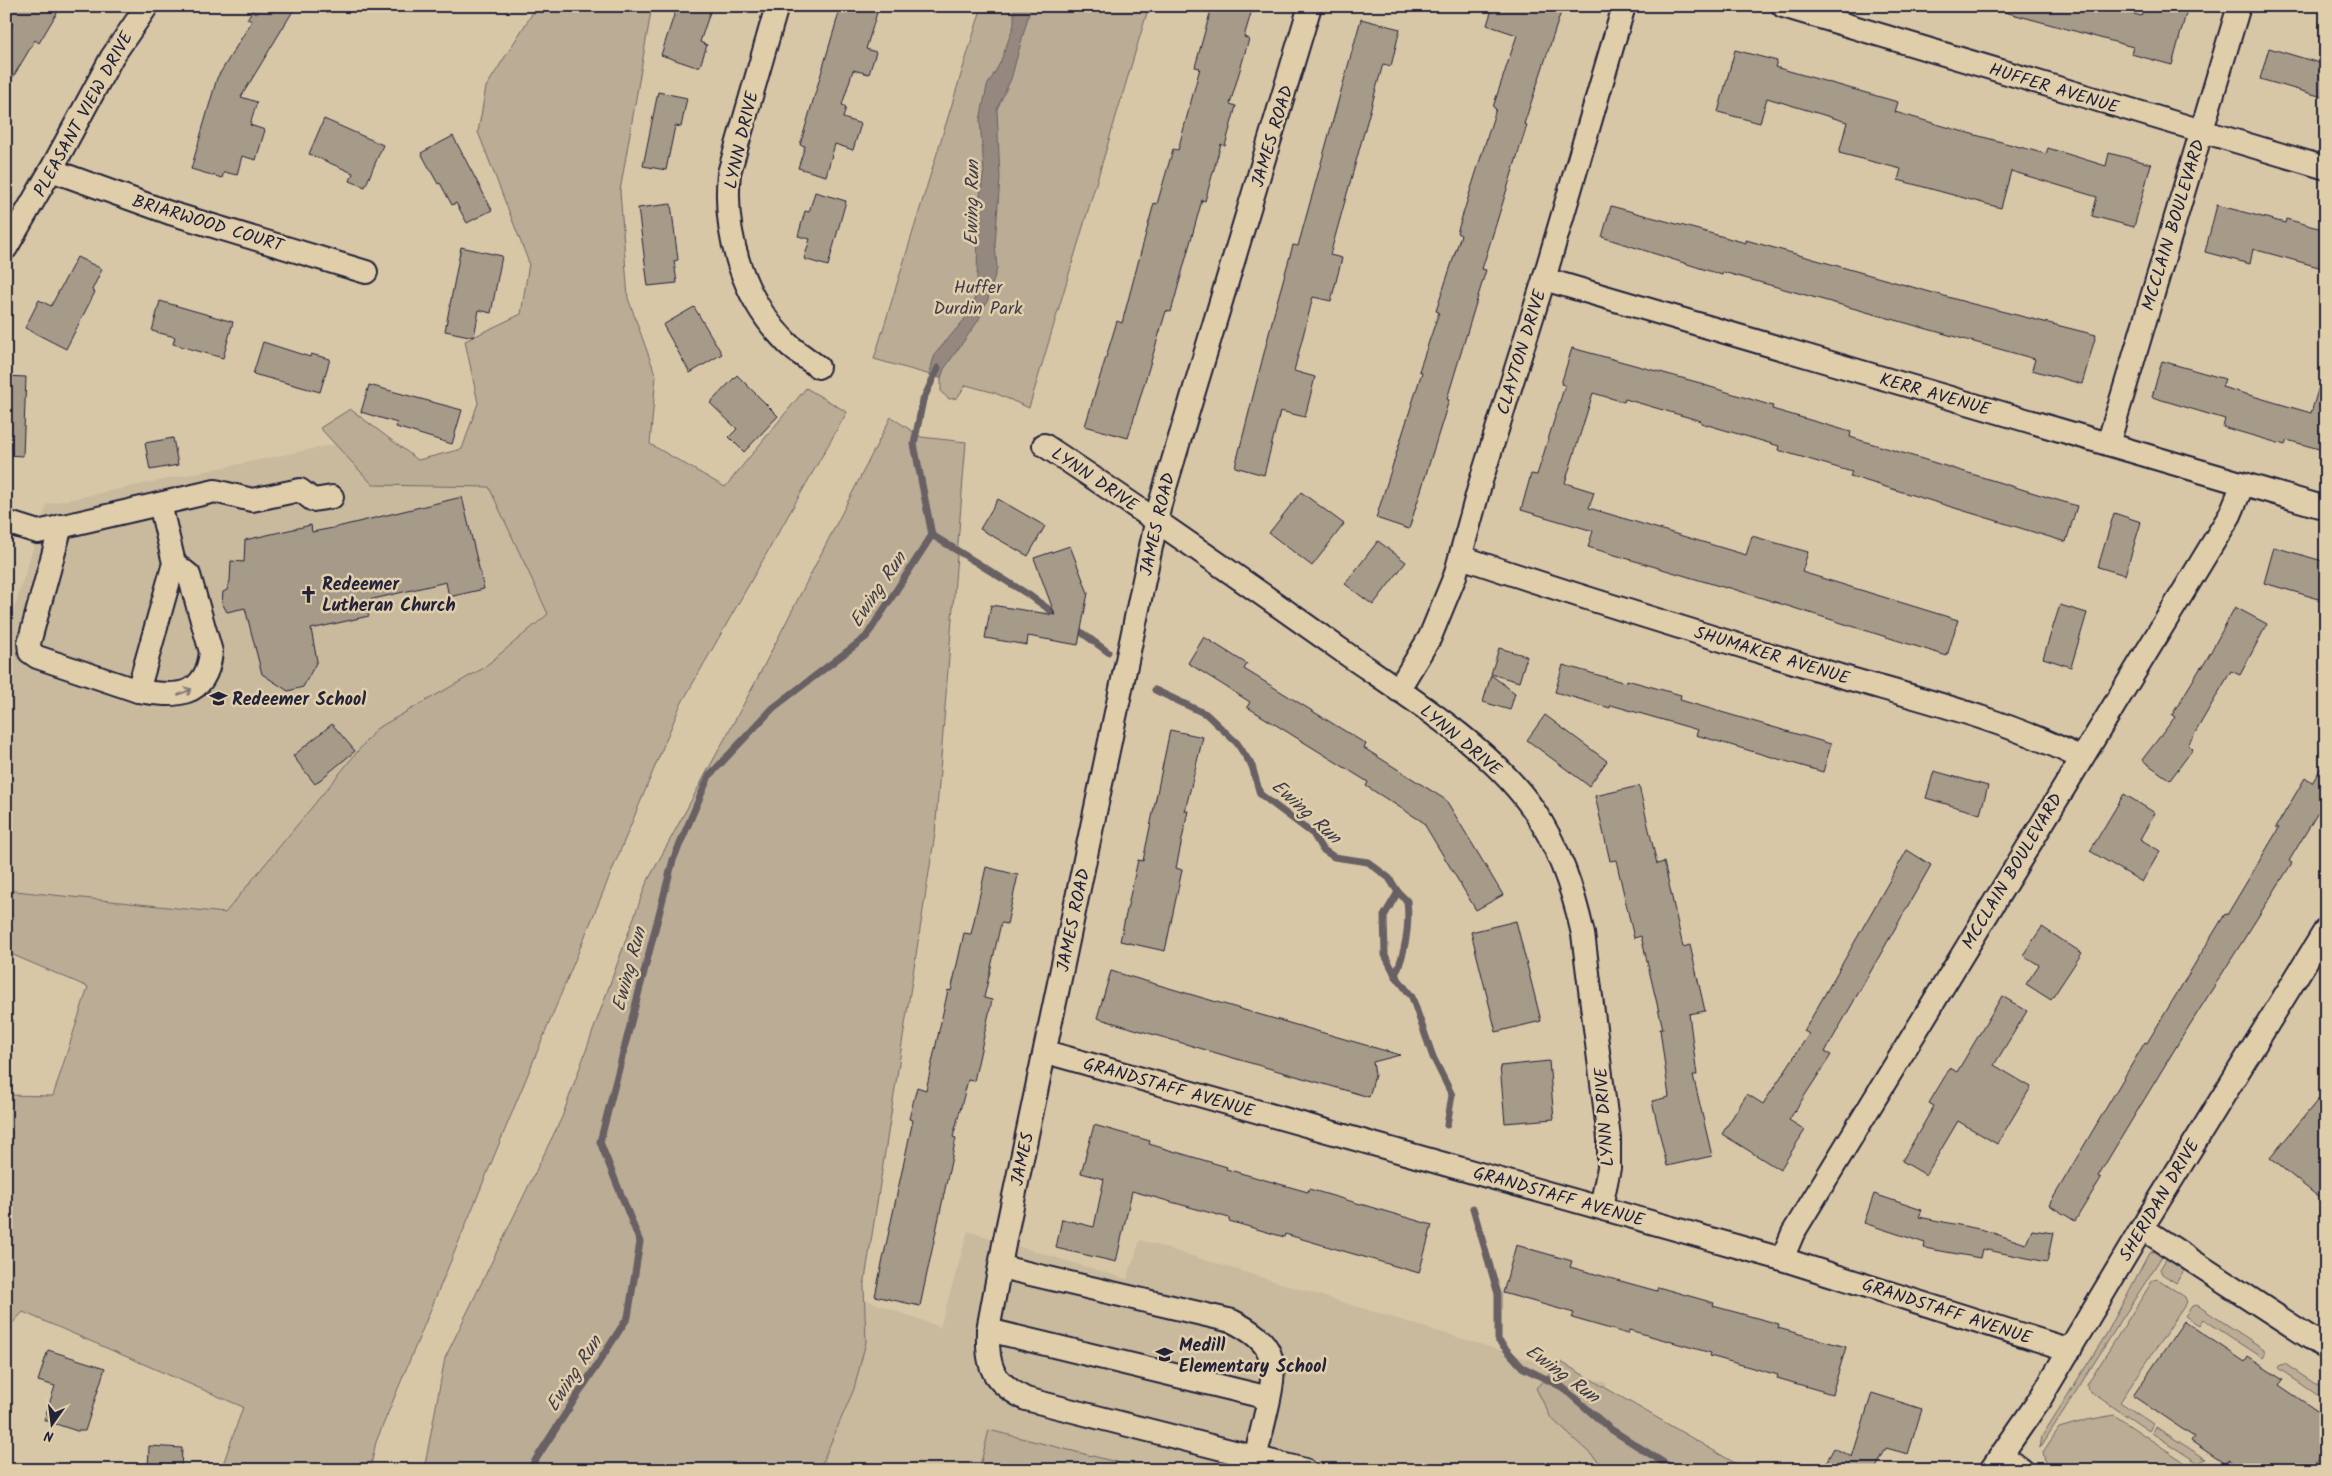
<svg xmlns="http://www.w3.org/2000/svg" width="2332" height="1476" font-family="Kalam,sans-serif">
<style>
.built{fill:#c9ba9e}
.green{fill:#baac95;stroke:#6e6768}
.water{fill:#95897f;stroke:#676064}
.lines{fill:none;stroke-linecap:round;stroke-linejoin:round}
.stream{stroke:#676064;stroke-width:7}
.building{fill:#a69a89;stroke:#22223b}
.minor-casing{stroke:#22223b;stroke-width:26}
.minor{stroke:#e0ceab;stroke-width:22}
.oneway{stroke:#817873}
.labels{text-anchor:middle;stroke-width:5;stroke-linejoin:round;paint-order:stroke}
.street-label{font-size:18px;fill:#22223b;stroke:#e0ceab}
.park-label{font-size:18px;fill:#403e4d;stroke:#e0ceab}
.poi-label{font-size:18px;font-weight:bold;fill:#22223b;stroke:#e0ceab;text-anchor:start}
.water-label{font-size:19px;font-style:italic;fill:#3f3c4c;stroke:#e0ceab}
</style>
<rect width="100%" height="100%" fill="#d8c7a7"/>
<filter id="ink" filterUnits="userSpaceOnUse"><feTurbulence type="fractalNoise" baseFrequency=".02" numOctaves="2"/><feDisplacementMap in="SourceGraphic" scale="10" xChannelSelector="R" yChannelSelector="G"/><feConvolveMatrix kernelMatrix="1 2 1 2 8 2 1 2 1" color-interpolation-filters="sRGB"/></filter>
<g filter="url(#ink)">
<g class="built">
<path d="M 335,444 L 373,484 L 489,487 L 548,614 L 482,669 L 376,729 L 225,913 L 6,890 L 6,634 L 47,504 Z"/>
<path d="M 968,1231 L 1127,1279 L 1140,1240 L 1607,1383 L 1593,1438 L 1636,1470 L 777,1470 L 801,1276 L 940,1327 Z"/>
</g>
<g class="green">
<path d="M 537,6 L 652,6 L 620,191 L 628,298 L 656,376 L 650,444 L 725,487 L 806,388 L 847,412 L 680,706 L 376,1442 L 370,1470 L 221,1470 L 243,1407 L 23,1312 L 6,1330 L 6,1095 L 53,1096 L 88,987 L 6,952 L 6,890 L 225,913 L 376,729 L 482,669 L 548,614 L 489,487 L 373,485 L 320,428 L 350,409 L 418,460 L 462,449 L 478,403 L 465,341 L 521,314 L 529,263 L 478,132 L 486,87 Z"/>
<path d="M 982,6 L 1149,6 L 1029,408 L 995,393 L 966,385 L 957,398 L 949,399 L 941,392 L 941,378 L 874,359 Z"/>
<path d="M 891,417 L 921,437 L 966,442 L 935,834 L 864,1286 L 866,1342 L 854,1389 L 819,1470 L 424,1470 L 445,1358 L 562,1117 L 646,884 L 755,683 Z"/>
<path d="M 2157,1250 L 2164,1253 L 2040,1448 L 2042,1436 L 2107,1333 L 2149,1253 Z"/>
<path d="M 2168,1256 L 2186,1267 L 2176,1283 L 2162,1274 L 2160,1269 Z"/>
<path d="M 2158,1279 L 2185,1297 L 2187,1302 L 2120,1402 L 2153,1424 L 2149,1431 L 2088,1390 L 2087,1385 L 2153,1280 Z"/>
<path d="M 2197,1305 L 2264,1349 L 2265,1355 L 2263,1358 L 2203,1319 L 2199,1325 L 2185,1316 L 2192,1306 Z"/>
<path d="M 1561,1362 L 1747,1470 L 1608,1470 L 1551,1418 L 1536,1388 Z"/>
<path d="M 2285,1364 L 2326,1391 L 2323,1399 L 2278,1368 L 2280,1365 Z"/>
<path d="M 2114,1415 L 2196,1470 L 2052,1470 L 2045,1462 L 2043,1452 L 2059,1428 L 2087,1420 Z"/>
<path d="M 2156,1427 L 2206,1459 L 2198,1463 L 2152,1433 Z"/>
<path d="M 989,1430 L 1136,1467 L 1135,1470 L 979,1470 Z"/>
</g>
<path class="water" d="M 1014,6 L 1031,6 L 1011,79 L 997,109 L 1000,178 L 995,245 L 997,268 L 988,299 L 978,321 L 944,369 L 941,378 L 929,374 L 935,354 L 964,320 L 974,303 L 977,284 L 978,208 L 984,171 L 980,120 L 987,86 L 1000,63 L 1014,25 Z"/>
<g class="lines">
<g class="stream">
<path d="M 932,535 L 1029,595 L 1061,618"/>
<path d="M 1074,627 L 1108,652"/>
<path d="M 1155,690 L 1206,714 L 1237,743 L 1252,766 L 1260,794 L 1313,834 L 1322,849 L 1334,857 L 1368,862 L 1389,878 L 1398,892 L 1384,916 L 1385,955 L 1395,975 L 1412,997 L 1433,1057 L 1452,1095 L 1447,1125"/>
<path d="M 1395,975 C 1405,954 1410,925 1407,901 L 1398,892"/>
<path d="M 1473,1208 L 1498,1294 L 1498,1340 L 1522,1367 L 1562,1387 L 1609,1428 L 1675,1470"/>
<path d="M 529,1470 L 628,1317 L 640,1242 L 600,1142 L 673,860 L 709,776 L 773,708 L 866,637 L 932,535 L 914,444 L 923,400 L 938,368"/>
</g>
</g>
<g class="building">
<path d="M 6,6 L 61,6 L 39,43 L 35,40 L 6,89 L 6,36 L 13,24 L 6,20 Z"/>
<path d="M 255,6 L 296,6 L 241,97 L 257,102 L 250,125 L 265,130 L 256,160 L 242,156 L 237,175 L 224,172 L 222,178 L 191,169 L 217,78 L 252,21 L 247,19 Z"/>
<path d="M 677,6 L 712,6 L 700,42 L 707,45 L 700,66 L 693,66 L 661,55 Z"/>
<path d="M 841,6 L 879,6 L 866,49 L 876,52 L 869,74 L 853,70 L 842,105 L 846,107 L 843,118 L 861,124 L 853,150 L 835,144 L 826,176 L 798,168 L 805,146 L 800,145 Z"/>
<path d="M 1212,6 L 1253,6 L 1244,37 L 1249,39 L 1230,104 L 1236,106 L 1225,146 L 1221,144 L 1205,201 L 1202,200 L 1171,312 L 1166,311 L 1128,438 L 1085,426 L 1117,321 L 1122,323 L 1154,203 L 1157,204 L 1173,149 L 1178,150 L 1200,68 L 1195,67 Z"/>
<path d="M 1493,6 L 1563,6 L 1524,124 L 1527,125 L 1482,269 L 1486,270 L 1447,399 L 1449,400 L 1409,529 L 1376,518 L 1422,372 L 1419,371 L 1439,312 L 1436,311 L 1461,235 L 1457,233 L 1496,109 L 1493,107 L 1517,35 L 1487,25 Z"/>
<path d="M 2002,6 L 2108,6 L 2141,16 L 2144,6 L 2188,6 L 2172,65 L 2131,54 L 2133,47 L 2001,11 Z"/>
<path d="M 1361,19 L 1400,29 L 1391,66 L 1383,64 L 1330,255 L 1342,258 L 1331,301 L 1313,297 L 1294,371 L 1315,377 L 1305,417 L 1280,411 L 1264,475 L 1235,467 L 1277,302 L 1293,245 L 1298,246 Z"/>
<path d="M 2269,48 L 2326,65 L 2326,98 L 2260,79 Z"/>
<path d="M 1735,50 L 1777,61 L 1775,67 L 1898,102 L 1895,112 L 1957,130 L 2046,154 L 2048,148 L 2106,166 L 2109,153 L 2151,164 L 2134,227 L 2092,216 L 2097,197 L 2011,171 L 2001,208 L 1898,180 L 1901,169 L 1839,153 L 1847,122 L 1767,98 L 1760,123 L 1718,112 Z"/>
<path d="M 658,92 L 687,98 L 681,127 L 675,126 L 666,170 L 643,166 Z"/>
<path d="M 324,119 L 383,145 L 365,187 L 350,181 L 353,173 L 309,154 Z"/>
<path d="M 453,136 L 492,210 L 467,223 L 456,203 L 452,205 L 440,183 L 438,184 L 421,153 Z"/>
<path d="M 815,192 L 846,201 L 828,266 L 804,259 L 810,239 L 798,236 L 805,211 L 809,212 Z"/>
<path d="M 671,204 L 678,260 L 674,261 L 677,283 L 648,286 L 638,208 Z"/>
<path d="M 2217,205 L 2285,223 L 2286,219 L 2326,230 L 2326,269 L 2253,249 L 2250,264 L 2205,252 Z"/>
<path d="M 1611,206 L 1746,243 L 1746,240 L 1969,303 L 2096,335 L 2082,384 L 2032,370 L 2035,359 L 1723,272 L 1722,275 L 1602,237 Z"/>
<path d="M 461,247 L 502,256 L 491,313 L 479,310 L 474,337 L 445,331 Z"/>
<path d="M 77,257 L 102,269 L 92,290 L 95,292 L 66,349 L 25,328 L 39,300 L 51,306 Z"/>
<path d="M 160,301 L 233,322 L 223,358 L 173,344 L 175,337 L 152,331 Z"/>
<path d="M 694,307 L 722,354 L 690,373 L 663,325 Z"/>
<path d="M 263,342 L 310,357 L 311,354 L 330,359 L 320,392 L 253,374 Z"/>
<path d="M 1572,348 L 1704,384 L 1704,385 L 1773,406 L 1772,409 L 1851,432 L 1850,437 L 2077,506 L 2066,542 L 1850,476 L 1852,472 L 1778,450 L 1779,446 L 1701,423 L 1701,421 L 1625,399 L 1624,402 L 1593,393 L 1565,483 L 1594,492 L 1589,508 L 1746,555 L 1752,536 L 1808,552 L 1802,572 L 1958,620 L 1947,656 L 1727,587 L 1726,588 L 1588,547 L 1593,531 L 1521,510 L 1531,474 L 1537,475 L 1565,385 L 1561,384 Z"/>
<path d="M 2162,361 L 2225,379 L 2222,387 L 2311,413 L 2321,380 L 2326,381 L 2326,451 L 2287,440 L 2285,445 L 2223,427 L 2225,419 L 2152,397 Z"/>
<path d="M 737,375 L 778,416 L 744,452 L 729,437 L 737,429 L 710,403 Z"/>
<path d="M 6,376 L 26,377 L 23,456 L 6,455 Z"/>
<path d="M 369,385 L 462,410 L 452,444 L 396,427 L 397,423 L 361,412 Z"/>
<path d="M 173,438 L 178,465 L 150,470 L 145,443 Z"/>
<path d="M 1301,492 L 1344,524 L 1312,566 L 1269,533 Z"/>
<path d="M 462,497 L 484,589 L 449,597 L 446,582 L 365,601 L 369,616 L 311,629 L 317,661 L 303,687 L 288,691 L 262,674 L 245,608 L 227,612 L 222,603 L 223,592 L 227,590 L 230,581 L 231,561 L 244,562 L 245,540 L 311,525 L 312,532 L 333,528 Z"/>
<path d="M 998,499 L 1045,526 L 1028,556 L 980,529 Z"/>
<path d="M 2114,513 L 2141,522 L 2125,575 L 2098,567 Z"/>
<path d="M 1378,541 L 1406,562 L 1373,605 L 1345,584 Z"/>
<path d="M 1070,546 L 1088,593 L 1078,645 L 1028,636 L 1027,645 L 985,638 L 991,605 L 1055,615 L 1034,558 Z"/>
<path d="M 2274,547 L 2326,562 L 2326,601 L 2264,583 Z"/>
<path d="M 2060,605 L 2087,613 L 2071,667 L 2043,658 Z"/>
<path d="M 2235,607 L 2267,624 L 2240,675 L 2231,671 L 2188,745 L 2193,749 L 2170,780 L 2142,760 L 2175,717 L 2172,715 L 2201,667 L 2202,668 Z"/>
<path d="M 1204,637 L 1247,664 L 1244,669 L 1366,744 L 1364,748 L 1446,800 L 1503,895 L 1476,910 L 1423,822 L 1366,786 L 1368,782 L 1247,707 L 1250,702 L 1188,663 Z"/>
<path d="M 1499,648 L 1527,656 L 1519,682 L 1491,674 Z"/>
<path d="M 1563,665 L 1626,683 L 1627,680 L 1681,695 L 1680,700 L 1831,744 L 1823,772 L 1696,735 L 1698,730 L 1611,705 L 1610,708 L 1555,692 Z"/>
<path d="M 1491,675 L 1515,693 L 1510,710 L 1483,702 Z"/>
<path d="M 1545,715 L 1607,761 L 1589,786 L 1527,740 Z"/>
<path d="M 332,724 L 355,751 L 315,784 L 293,756 Z"/>
<path d="M 1170,730 L 1203,737 L 1185,811 L 1188,811 L 1176,868 L 1182,870 L 1165,951 L 1120,941 L 1138,860 L 1143,861 Z"/>
<path d="M 2326,760 L 2326,799 L 2289,861 L 2292,863 L 2179,1042 L 2098,1176 L 2101,1178 L 2075,1221 L 2049,1205 L 2145,1042 L 2147,1043 L 2225,914 L 2227,915 L 2279,828 L 2276,827 L 2305,778 L 2312,783 Z"/>
<path d="M 1934,771 L 1988,786 L 1980,814 L 1926,798 Z"/>
<path d="M 1639,786 L 1657,864 L 1664,862 L 1683,947 L 1690,945 L 1705,1011 L 1689,1014 L 1697,1075 L 1693,1075 L 1712,1156 L 1667,1166 L 1652,1101 L 1669,1097 L 1660,1029 L 1663,1029 L 1641,936 L 1634,938 L 1616,860 L 1610,861 L 1595,796 Z"/>
<path d="M 2124,794 L 2155,813 L 2140,839 L 2160,851 L 2142,882 L 2090,851 Z"/>
<path d="M 1907,850 L 1931,865 L 1825,1052 L 1831,1055 L 1789,1120 L 1805,1130 L 1780,1170 L 1722,1134 L 1747,1094 L 1763,1104 L 1809,1034 L 1804,1031 Z"/>
<path d="M 986,867 L 1018,875 L 1007,924 L 1001,923 L 984,998 L 992,1000 L 974,1081 L 968,1080 L 953,1137 L 956,1138 L 920,1306 L 875,1296 L 913,1120 L 909,1119 L 917,1087 L 926,1090 L 948,990 L 951,991 L 964,933 L 971,934 Z"/>
<path d="M 1516,921 L 1541,1021 L 1496,1032 L 1471,932 Z"/>
<path d="M 2042,927 L 2082,953 L 2051,1000 L 2026,984 L 2039,965 L 2023,955 Z"/>
<path d="M 1111,971 L 1244,1010 L 1400,1055 L 1373,1062 L 1375,1075 L 1369,1097 L 1247,1062 L 1097,1018 Z"/>
<path d="M 2002,996 L 2027,1011 L 1994,1065 L 2031,1087 L 1997,1144 L 1958,1121 L 1926,1175 L 1902,1161 L 1934,1106 L 1929,1103 L 1950,1068 L 1957,1072 Z"/>
<path d="M 1549,1061 L 1554,1119 L 1505,1123 L 1500,1066 Z"/>
<path d="M 2326,1090 L 2326,1203 L 2270,1158 Z"/>
<path d="M 1094,1125 L 1150,1141 L 1149,1144 L 1227,1167 L 1226,1169 L 1308,1192 L 1309,1189 L 1432,1225 L 1419,1273 L 1285,1234 L 1284,1237 L 1229,1221 L 1229,1218 L 1132,1191 L 1116,1262 L 1056,1248 L 1062,1219 L 1094,1227 L 1104,1179 L 1081,1173 Z"/>
<path d="M 1874,1194 L 1922,1210 L 1919,1217 L 1984,1230 L 2026,1244 L 2032,1230 L 2053,1233 L 2047,1262 L 1982,1249 L 1980,1258 L 1924,1248 L 1925,1243 L 1864,1223 Z"/>
<path d="M 1516,1245 L 1572,1261 L 1570,1267 L 1657,1291 L 1658,1287 L 1714,1303 L 1713,1306 L 1779,1324 L 1778,1328 L 1846,1347 L 1832,1394 L 1777,1378 L 1778,1375 L 1710,1356 L 1711,1353 L 1629,1330 L 1628,1334 L 1572,1318 L 1574,1313 L 1503,1293 Z"/>
<path d="M 2184,1321 L 2245,1362 L 2248,1357 L 2283,1380 L 2279,1385 L 2326,1417 L 2326,1448 L 2311,1470 L 2243,1470 L 2228,1460 L 2225,1464 L 2191,1441 L 2194,1437 L 2133,1396 Z"/>
<path d="M 48,1350 L 105,1368 L 85,1431 L 77,1431 L 44,1420 L 55,1386 L 38,1381 Z"/>
<path d="M 1872,1393 L 1922,1409 L 1908,1454 L 1886,1448 L 1875,1470 L 1822,1470 L 1834,1448 L 1852,1457 Z"/>
<path d="M 149,1446 L 182,1448 L 181,1470 L 148,1470 Z"/>
</g>
<g class="lines">
<defs>
<g id="minor">
<path d="M 777,6 L 729,173 C 723,235 743,299 787,343 C 796,352 808,359 818,367"/>
<path d="M 1783,6 L 2326,168"/>
<path d="M 51,170 L 170,213 L 366,272"/>
<path d="M 6,248 L 51,170 L 112,57 L 147,6"/>
<path d="M 1544,279 L 2326,508"/>
<path d="M 2108,444 L 2239,6"/>
<path d="M 1044,445 C 1147,513 1248,584 1348,655 C 1409,697 1491,748 1533,809 C 1559,847 1573,889 1583,934 L 1609,1138 L 1609,1168 L 1601,1207"/>
<path d="M 6,522 L 38,532 L 215,491 L 252,500 L 300,490 L 313,500 L 332,497"/>
<path d="M 61,526 L 29,643 L 30,652 L 37,657 L 138,691 L 174,563 L 160,504"/>
<path d="M 1461,557 C 1586,599 1711,637 1837,675 C 1919,699 2004,719 2081,758"/>
<path d="M 1398,690 L 1430,637 L 1455,576 L 1481,481 L 1544,279 L 1624,6"/>
<path d="M 138,691 C 175,697 206,699 211,652 L 189,575 L 174,563"/>
<path d="M 1046,1052 L 1782,1259 L 2070,1350"/>
<path d="M 2142,1228 L 2326,1348"/>
<path d="M 1782,1259 L 1793,1233 L 2230,515 L 2243,484"/>
<path d="M 1001,1267 L 1232,1321 C 1274,1342 1278,1360 1268,1404 C 1264,1422 1260,1439 1255,1457"/>
<path d="M 988,1330 L 1269,1398"/>
<path d="M 2002,1455 L 2022,1470"/>
<path d="M 1305,1470 L 1026,1399 C 991,1381 987,1367 988,1330 L 1005,1239 L 1160,504 L 1310,6"/>
<path d="M 1991,1470 L 2040,1399 L 2142,1228 L 2326,929"/>
</g>
</defs>
<use href="#minor" class="minor-casing"/>
<use href="#minor" class="minor"/>
</g>
<defs><path id="oneway-shaft" d="M-6 0H5M1.5-3L5.5 0L1.5 3" fill="none" stroke-width="1.6" stroke-linecap="round" stroke-linejoin="round" transform="scale(1.25)"/></defs>
<use class="oneway" href="#oneway-shaft" transform="translate(185 692) rotate(-23)"/>
</g>
<defs>
<symbol id="church-bare" viewBox="-9 -9 18 18"><path d="M-1.2-6h2.4v3.5h3.3v2.4h-3.3V6h-2.4V-.1h-3.3v-2.4h3.3Z" fill="#22223b" stroke="#e0ceab" stroke-width="2.5" paint-order="stroke"/></symbol>
<symbol id="school-bare" viewBox="-9 -9 18 18"><path d="M0-5L7-2L0 1L-7-2ZM-4 1L0 2.5L4 1V4Q0 6-4 4Z" fill="#22223b" stroke="#e0ceab" stroke-width="2.5" paint-order="stroke"/></symbol>
</defs>
<g fill-rule="evenodd">
<use href="#church-bare" x="296" y="582" width="25" height="25"/>
<use href="#school-bare" x="206" y="686" width="25" height="25"/>
<use href="#school-bare" x="1152" y="1342" width="25" height="25"/>
</g>
<g class="labels">
<g class="street-label">
<text transform="translate(2054 88) rotate(17)" y="6">HUFFER AVENUE</text>
<text transform="translate(83 114) rotate(-61)" y="6">PLEASANT VIEW DRIVE</text>
<text transform="translate(1272 136) rotate(-73)" y="6">JAMES ROAD</text>
<text transform="translate(741 140) rotate(-77)" y="6">LYNN DRIVE</text>
<text transform="translate(208 223) rotate(17)" y="6">BRIARWOOD COURT</text>
<text transform="translate(2173 225) rotate(-73)" y="6">MCCLAIN BOULEVARD</text>
<text transform="translate(1521 352) rotate(-73)" y="6">CLAYTON DRIVE</text>
<text transform="translate(1935 394) rotate(16)" y="6">KERR AVENUE</text>
<text transform="translate(1095 479) rotate(34)" y="6">LYNN DRIVE</text>
<text transform="translate(1157 524) rotate(-77)" y="6">JAMES ROAD</text>
<text transform="translate(1772 655) rotate(17)" y="6">SHUMAKER AVENUE</text>
<text transform="translate(1461 740) rotate(40)" y="6">LYNN DRIVE</text>
<text transform="translate(2012 871) rotate(-59)" y="6">MCCLAIN BOULEVARD</text>
<text transform="translate(1073 920) rotate(-78)" y="6">JAMES ROAD</text>
<text transform="translate(1169 1087) rotate(16)" y="6">GRANDSTAFF AVENUE</text>
<text transform="translate(1604 1117) rotate(-94)" y="6">LYNN DRIVE</text>
<text transform="translate(1022 1159) rotate(-78)" y="6">JAMES</text>
<text transform="translate(1559 1196) rotate(16)" y="6">GRANDSTAFF AVENUE</text>
<text transform="translate(2159 1200) rotate(-59)" y="6">SHERIDAN DRIVE</text>
<text transform="translate(1947 1311) rotate(18)" y="6">GRANDSTAFF AVENUE</text>
</g>
<g class="park-label">
<text x="978" y="293">Huffer<tspan x="978" dy="21">Durdin Park</tspan></text>
</g>
<g class="poi-label">
<text x="322" y="590">Redeemer<tspan x="322" dy="21">Lutheran Church</tspan></text>
<text x="232" y="705">Redeemer School</text>
<text x="1179" y="1351">Medill<tspan x="1179" dy="21">Elementary School</tspan></text>
</g>
<g class="water-label">
<text transform="translate(971 203) rotate(-89)" y="7">Ewing Run</text>
<text transform="translate(877 589) rotate(-56)" y="7">Ewing Run</text>
<text transform="translate(1307 811) rotate(42)" y="7">Ewing Run</text>
<text transform="translate(628 969) rotate(-75)" y="7">Ewing Run</text>
<text transform="translate(573 1373) rotate(-57)" y="7">Ewing Run</text>
<text transform="translate(1563 1373) rotate(36)" y="7">Ewing Run</text>
</g>
</g>
<rect width="2332" height="1476" fill="none" stroke="#e0ceab" stroke-width="25"/>
<rect x="12" y="12" width="2307" height="1451" fill="none" stroke="#22223b" stroke-width="2" filter="url(#ink)"/>
<g transform="translate(52 1424) rotate(194)" stroke="#e0ceab" stroke-width="4" paint-order="stroke">
<path d="M0-4L9 19L0 12L-9 19Z" fill="#22223b"/>
<text y="-8" font-size="14" font-weight="bold" text-anchor="middle" fill="#22223b">N</text>
</g>
</svg>
